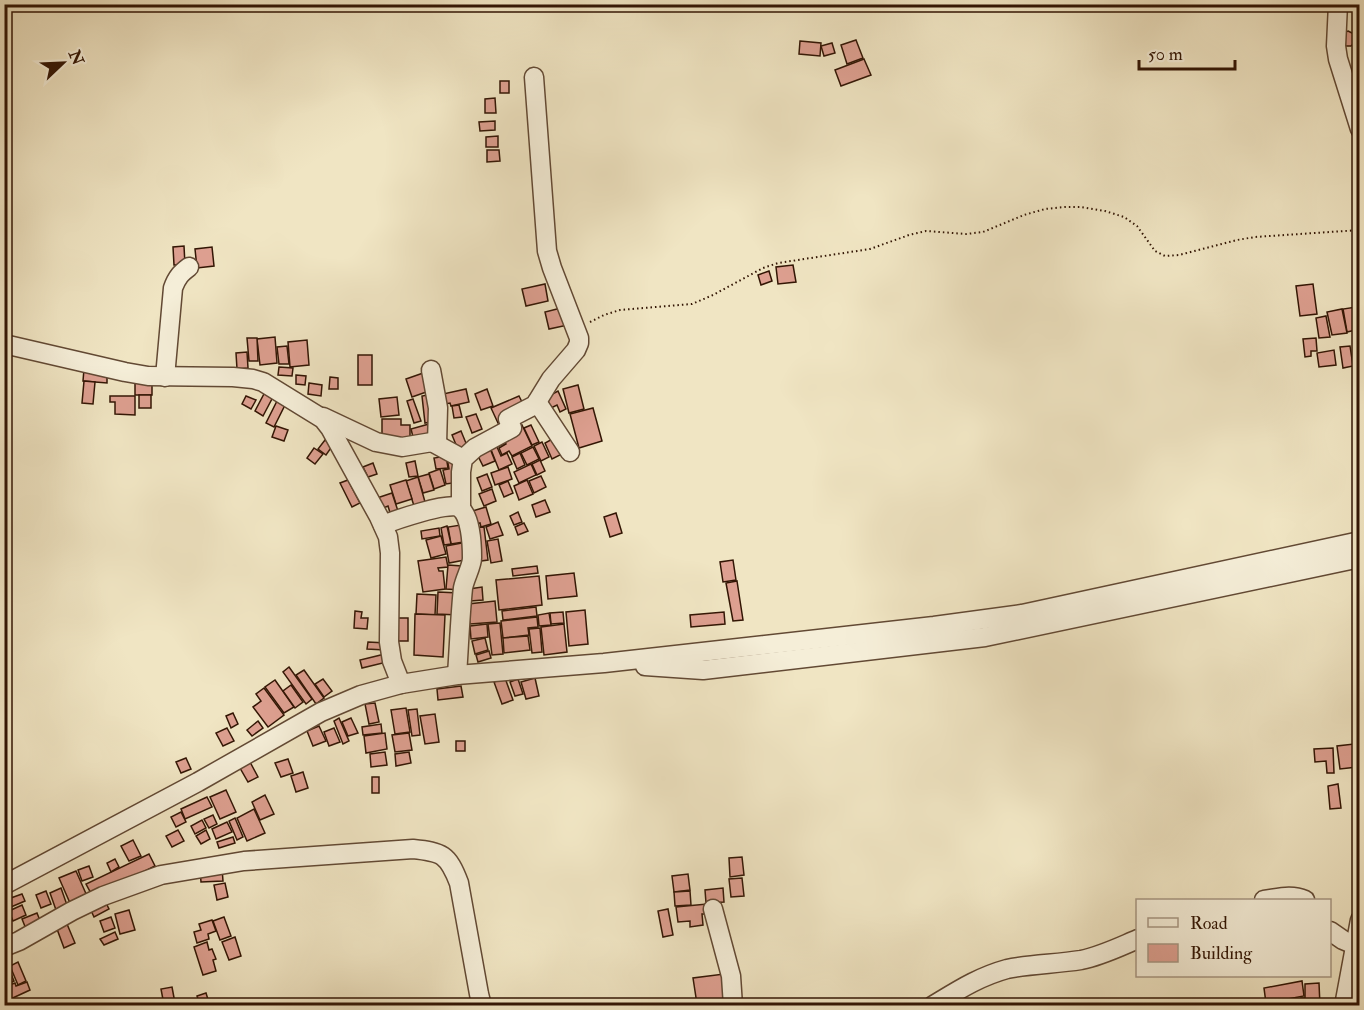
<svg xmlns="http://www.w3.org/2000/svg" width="1364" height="1010" font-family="'IM FELL Double Pica',serif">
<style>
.building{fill:#dea091;stroke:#321504;stroke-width:1.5}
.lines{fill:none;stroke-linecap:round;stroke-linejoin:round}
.minor-casing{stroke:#624934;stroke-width:21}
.path{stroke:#321504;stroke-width:2;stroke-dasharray:1.5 3;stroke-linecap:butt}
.minor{stroke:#f5eed8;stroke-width:18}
</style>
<rect width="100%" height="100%" fill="#f0e5c3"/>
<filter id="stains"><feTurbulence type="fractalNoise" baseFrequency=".00333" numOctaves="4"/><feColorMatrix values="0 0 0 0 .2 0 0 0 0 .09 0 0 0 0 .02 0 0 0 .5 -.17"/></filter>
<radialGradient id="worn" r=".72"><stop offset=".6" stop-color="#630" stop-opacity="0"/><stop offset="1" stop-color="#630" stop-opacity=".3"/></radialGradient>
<g class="building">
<path d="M 1348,31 L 1354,34 L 1356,41 L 1351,46 L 1344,46 L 1341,34 Z"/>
<path d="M 856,40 L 863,58 L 847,64 L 841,45 Z"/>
<path d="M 800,41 L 821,43 L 820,56 L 799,54 Z"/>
<path d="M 832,43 L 835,53 L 824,56 L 821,46 Z"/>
<path d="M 864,59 L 871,75 L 841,86 L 835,70 Z"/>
<rect x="500" y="81" width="9" height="12"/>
<path d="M 495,98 L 496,113 L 485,113 L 485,99 Z"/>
<path d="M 495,121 L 495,130 L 480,131 L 479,122 Z"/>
<path d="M 498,136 L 498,147 L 486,147 L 486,137 Z"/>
<path d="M 487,150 L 499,150 L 500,161 L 487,162 Z"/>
<path d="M 184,246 L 185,265 L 174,265 L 173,247 Z"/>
<path d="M 212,247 L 214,266 L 197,268 L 195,249 Z"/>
<path d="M 793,265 L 796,282 L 778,284 L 776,267 Z"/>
<path d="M 769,271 L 772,281 L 761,285 L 758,275 Z"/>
<path d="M 545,284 L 548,301 L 526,306 L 522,289 Z"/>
<path d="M 1313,284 L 1317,314 L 1300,316 L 1296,286 Z"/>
<path d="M 565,307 L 568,325 L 549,329 L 545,312 Z"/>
<path d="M 1356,307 L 1360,329 L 1347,332 L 1343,309 Z"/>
<path d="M 1342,309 L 1347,333 L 1332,335 L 1327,312 Z"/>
<path d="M 1326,316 L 1330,337 L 1319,338 L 1316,318 Z"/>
<path d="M 275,337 L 277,363 L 260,365 L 257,339 Z"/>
<path d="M 247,338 L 257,338 L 258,361 L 249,361 Z"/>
<path d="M 1316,338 L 1317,351 L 1311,351 L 1311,356 L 1305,357 L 1303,339 Z"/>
<path d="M 307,340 L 309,365 L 290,367 L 288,342 Z"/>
<path d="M 287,346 L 289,364 L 279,364 L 277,347 Z"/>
<path d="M 1350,346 L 1353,366 L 1343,368 L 1340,347 Z"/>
<path d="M 1334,350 L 1336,365 L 1319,367 L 1317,353 Z"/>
<path d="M 247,352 L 248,368 L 237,369 L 236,353 Z"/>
<rect x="358" y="355" width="14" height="30"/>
<path d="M 279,367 L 293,368 L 292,376 L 278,375 Z"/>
<path d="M 84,369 L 107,370 L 107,383 L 83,381 Z"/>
<path d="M 426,372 L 432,390 L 412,397 L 406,379 Z"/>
<path d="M 296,375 L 306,376 L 305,385 L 296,384 Z"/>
<path d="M 330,377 L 338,378 L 338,389 L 329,389 Z"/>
<rect x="135" y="380" width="17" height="15"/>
<path d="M 84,381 L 95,382 L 93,404 L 82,403 Z"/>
<path d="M 309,383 L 322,385 L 321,396 L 308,394 Z"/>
<path d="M 578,385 L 584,409 L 569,413 L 563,389 Z"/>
<path d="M 466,389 L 469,402 L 451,406 L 450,403 L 445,404 L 443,394 Z"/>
<path d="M 487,389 L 493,406 L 481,410 L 475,394 Z"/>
<path d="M 266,390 L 274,395 L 263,416 L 255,411 Z"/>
<path d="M 558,391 L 566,409 L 560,412 L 557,405 L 549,409 L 545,398 Z"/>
<path d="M 433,394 L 436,421 L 425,423 L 422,396 Z"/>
<rect x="139" y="395" width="12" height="13"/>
<path d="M 110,396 L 135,396 L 135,415 L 115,414 L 115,402 L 110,402 Z"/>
<path d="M 246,396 L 256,400 L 251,409 L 242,404 Z"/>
<path d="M 519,396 L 526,410 L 498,423 L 491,408 Z"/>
<path d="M 279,397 L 287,401 L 274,427 L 266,423 Z"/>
<path d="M 397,397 L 399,415 L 381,417 L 379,399 Z"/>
<path d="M 413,399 L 421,421 L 414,423 L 407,401 Z"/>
<path d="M 459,405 L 462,417 L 454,418 L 452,406 Z"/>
<path d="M 593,408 L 602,441 L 579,448 L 570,414 Z"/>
<path d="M 476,414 L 482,429 L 472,433 L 466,417 Z"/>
<path d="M 382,419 L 401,419 L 401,425 L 410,425 L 410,441 L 382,440 Z"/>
<path d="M 429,424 L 433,440 L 415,445 L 411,429 Z"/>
<path d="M 522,425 L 532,446 L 512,456 L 509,451 L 502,455 L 499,448 L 506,444 L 501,434 Z"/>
<path d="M 531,425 L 539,442 L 532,445 L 524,428 Z"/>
<path d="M 276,426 L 288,430 L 284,441 L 272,437 Z"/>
<path d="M 461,431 L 468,448 L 459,452 L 452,435 Z"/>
<path d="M 501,437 L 504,444 L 497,447 L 501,456 L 507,453 L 512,464 L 499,470 L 488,442 Z"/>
<path d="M 556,437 L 564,453 L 552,459 L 545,443 Z"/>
<path d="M 325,440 L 333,445 L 326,455 L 318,449 Z"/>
<path d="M 542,442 L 549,457 L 541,461 L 534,446 Z"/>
<path d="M 489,446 L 495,461 L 483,466 L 476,452 Z"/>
<path d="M 533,447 L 539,459 L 527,465 L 521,453 Z"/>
<path d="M 314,448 L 323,454 L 315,464 L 307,458 Z"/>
<path d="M 520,453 L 525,465 L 517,469 L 512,457 Z"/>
<path d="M 446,456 L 448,468 L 436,469 L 434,458 Z"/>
<path d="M 456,457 L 459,482 L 446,484 L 443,470 L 449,469 L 447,458 Z"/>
<path d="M 540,460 L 545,471 L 537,475 L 532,464 Z"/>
<path d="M 415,461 L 418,476 L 409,477 L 406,463 Z"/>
<path d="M 373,463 L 377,474 L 368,477 L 363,467 Z"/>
<path d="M 531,464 L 536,475 L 519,483 L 514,472 Z"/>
<path d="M 508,467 L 512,479 L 495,485 L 491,473 Z"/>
<path d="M 440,469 L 445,485 L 434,489 L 429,473 Z"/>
<path d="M 429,474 L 434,490 L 423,493 L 418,477 Z"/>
<path d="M 487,474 L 492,487 L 482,491 L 477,478 Z"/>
<path d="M 541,476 L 546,487 L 534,493 L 529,481 Z"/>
<path d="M 418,477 L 427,509 L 416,512 L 406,481 Z"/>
<path d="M 348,480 L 360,503 L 352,507 L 340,483 Z"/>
<path d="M 406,480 L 412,499 L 396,504 L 390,485 Z"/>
<path d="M 527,480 L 533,494 L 519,500 L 514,486 Z"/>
<path d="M 508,481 L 513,493 L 504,497 L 499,485 Z"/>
<path d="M 492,489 L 496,501 L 484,506 L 479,494 Z"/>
<path d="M 392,493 L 399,514 L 391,516 L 388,506 L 381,509 L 377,498 Z"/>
<path d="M 545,500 L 550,512 L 536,517 L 532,505 Z"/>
<path d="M 486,507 L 491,524 L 481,527 L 480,523 L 472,525 L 469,512 Z"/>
<path d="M 518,512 L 522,522 L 514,525 L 510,516 Z"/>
<path d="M 616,513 L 622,533 L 610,537 L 604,517 Z"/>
<path d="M 498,522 L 503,535 L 490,539 L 486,527 Z"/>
<path d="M 524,523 L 528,531 L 518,535 L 515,527 Z"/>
<path d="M 467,524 L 470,541 L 451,544 L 448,527 Z"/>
<path d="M 447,526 L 451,544 L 444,545 L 441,528 Z"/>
<path d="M 484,527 L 488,560 L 474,562 L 470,528 Z"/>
<path d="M 439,528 L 440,536 L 422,539 L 421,531 Z"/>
<path d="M 441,536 L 446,554 L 431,558 L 426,540 Z"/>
<path d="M 498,539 L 502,561 L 491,563 L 487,541 Z"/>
<path d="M 467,542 L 470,559 L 449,563 L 446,546 Z"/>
<path d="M 446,557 L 448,567 L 438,568 L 439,571 L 443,571 L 445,589 L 423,592 L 418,561 Z"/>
<path d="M 733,560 L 736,580 L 723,582 L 720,562 Z"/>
<path d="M 448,565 L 462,566 L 461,590 L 446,589 Z"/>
<path d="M 537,566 L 538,573 L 513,576 L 512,569 Z"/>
<path d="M 574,573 L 577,596 L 548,599 L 546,576 Z"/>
<path d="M 539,576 L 542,605 L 499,610 L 496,580 Z"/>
<path d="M 737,581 L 743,620 L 733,621 L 726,583 Z"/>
<path d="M 482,587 L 483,600 L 470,601 L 469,589 Z"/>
<path d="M 438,592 L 459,593 L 458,615 L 437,614 Z"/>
<path d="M 417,594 L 436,595 L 435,615 L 416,614 Z"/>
<path d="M 495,601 L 497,622 L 470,624 L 468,604 Z"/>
<path d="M 536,607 L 537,616 L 503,620 L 502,611 Z"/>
<path d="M 585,610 L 588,644 L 569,646 L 566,612 Z"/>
<path d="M 355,611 L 362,612 L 361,618 L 368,618 L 367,629 L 354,628 Z"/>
<path d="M 563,612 L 564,623 L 551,624 L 550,613 Z"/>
<path d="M 724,612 L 725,624 L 691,627 L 690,615 Z"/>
<path d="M 549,613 L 551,625 L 539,626 L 538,615 Z"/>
<path d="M 415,614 L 445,615 L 443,657 L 414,655 Z"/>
<path d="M 537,617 L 538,627 L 528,628 L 529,635 L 503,638 L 501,621 Z"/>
<rect x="391" y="618" width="17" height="23"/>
<path d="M 500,623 L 503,654 L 492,655 L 488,624 Z"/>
<path d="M 487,624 L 488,637 L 471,639 L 470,626 Z"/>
<path d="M 564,624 L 567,652 L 544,655 L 541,627 Z"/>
<path d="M 540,628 L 542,652 L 532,653 L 529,629 Z"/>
<path d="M 528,636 L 530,650 L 504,653 L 503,638 Z"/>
<path d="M 485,638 L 488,650 L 475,654 L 472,641 Z"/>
<path d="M 368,642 L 386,643 L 385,650 L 367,649 Z"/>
<path d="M 489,651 L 491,658 L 478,662 L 476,655 Z"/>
<path d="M 385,654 L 387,662 L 362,668 L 360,660 Z"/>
<path d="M 289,667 L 312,699 L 306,704 L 283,672 Z"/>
<path d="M 304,670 L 324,698 L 316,704 L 296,675 Z"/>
<path d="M 505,678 L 513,700 L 502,704 L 494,682 Z"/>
<path d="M 535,678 L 539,696 L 526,699 L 521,682 Z"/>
<path d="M 323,679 L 332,691 L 324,697 L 315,684 Z"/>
<path d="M 518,679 L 523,694 L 515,696 L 510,682 Z"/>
<path d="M 275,680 L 294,707 L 284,713 L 265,687 Z"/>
<path d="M 291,685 L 303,702 L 295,708 L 283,691 Z"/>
<path d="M 461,686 L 463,697 L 438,700 L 437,689 Z"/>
<path d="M 264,688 L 284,715 L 268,727 L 253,707 L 261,701 L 256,694 Z"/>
<path d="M 375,703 L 379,722 L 369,724 L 365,704 Z"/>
<path d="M 406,708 L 410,732 L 395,734 L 391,710 Z"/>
<path d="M 417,709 L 420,735 L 412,736 L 408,710 Z"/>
<path d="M 233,713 L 238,724 L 231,728 L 226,716 Z"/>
<path d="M 435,714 L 439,742 L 425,744 L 420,716 Z"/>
<path d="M 339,718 L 349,741 L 343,744 L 334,721 Z"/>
<path d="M 351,718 L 358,733 L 348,736 L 342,722 Z"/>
<path d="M 258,721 L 263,728 L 252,736 L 247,730 Z"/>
<path d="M 381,724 L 382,733 L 363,735 L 362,727 Z"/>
<path d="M 319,726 L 326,741 L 313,746 L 307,731 Z"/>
<path d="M 227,728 L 234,741 L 223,746 L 216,733 Z"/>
<path d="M 334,728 L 340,742 L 329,746 L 324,732 Z"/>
<path d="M 385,733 L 387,749 L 366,753 L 364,736 Z"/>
<path d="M 409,733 L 412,750 L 395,752 L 392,735 Z"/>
<rect x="456" y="741" width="9" height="10"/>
<path d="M 1354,744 L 1357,767 L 1340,769 L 1337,746 Z"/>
<path d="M 1333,748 L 1334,773 L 1327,773 L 1326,761 L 1315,762 L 1314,749 Z"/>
<path d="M 385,752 L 387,765 L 371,767 L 370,754 Z"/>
<path d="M 409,752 L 411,763 L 396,766 L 395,754 Z"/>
<path d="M 186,758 L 191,769 L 181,773 L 176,762 Z"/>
<path d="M 288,759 L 293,773 L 281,777 L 275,763 Z"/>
<path d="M 250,762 L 258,777 L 248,782 L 240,768 Z"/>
<path d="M 303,772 L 308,788 L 296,792 L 291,776 Z"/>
<rect x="372" y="777" width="7" height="16"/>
<path d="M 1338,784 L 1341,808 L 1330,809 L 1328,786 Z"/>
<path d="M 226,790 L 236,812 L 220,819 L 210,797 Z"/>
<path d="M 265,795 L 274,814 L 260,820 L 252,802 Z"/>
<path d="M 207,797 L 212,807 L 185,819 L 181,809 Z"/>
<path d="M 254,809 L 265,833 L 247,841 L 237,818 Z"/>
<path d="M 181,812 L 186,822 L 176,827 L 171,817 Z"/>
<path d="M 213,815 L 217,824 L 209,828 L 204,819 Z"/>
<path d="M 235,818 L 243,837 L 237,840 L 229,821 Z"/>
<path d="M 202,820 L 206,828 L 195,834 L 191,826 Z"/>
<path d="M 227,822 L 232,832 L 216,839 L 212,829 Z"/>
<path d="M 178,830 L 184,841 L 172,847 L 166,836 Z"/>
<path d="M 206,830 L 210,839 L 201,844 L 196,836 Z"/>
<path d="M 233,837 L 235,843 L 219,848 L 217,842 Z"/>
<path d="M 133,840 L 141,856 L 129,861 L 121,846 Z"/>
<path d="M 149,854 L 155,866 L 93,897 L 86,884 Z"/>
<path d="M 742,857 L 744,875 L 730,877 L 729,858 Z"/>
<path d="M 115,859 L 119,867 L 111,872 L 107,863 Z"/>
<path d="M 89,866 L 93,877 L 82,881 L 78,870 Z"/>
<path d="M 222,868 L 223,881 L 201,882 L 200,869 Z"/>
<path d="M 76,871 L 87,896 L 70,903 L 59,878 Z"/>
<path d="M 688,874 L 690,890 L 674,892 L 672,876 Z"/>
<path d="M 742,878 L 744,896 L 731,897 L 729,879 Z"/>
<path d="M 225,883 L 228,897 L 217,900 L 214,885 Z"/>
<path d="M 61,888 L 67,905 L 56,910 L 50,893 Z"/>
<path d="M 723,888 L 724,902 L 706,903 L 705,890 Z"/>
<path d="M 46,891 L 51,904 L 41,908 L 36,895 Z"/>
<path d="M 690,891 L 691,905 L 675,906 L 674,892 Z"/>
<path d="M 22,894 L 25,901 L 11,907 L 8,899 Z"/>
<path d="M 104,899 L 109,909 L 94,917 L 89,906 Z"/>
<path d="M 707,904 L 708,914 L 702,914 L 703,925 L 690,927 L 690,921 L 678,922 L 676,907 Z"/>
<path d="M 22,905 L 26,915 L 13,921 L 9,911 Z"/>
<path d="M 668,909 L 673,935 L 663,937 L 658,911 Z"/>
<path d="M 129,910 L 135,930 L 120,934 L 115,914 Z"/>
<path d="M 37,913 L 41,923 L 26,929 L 22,919 Z"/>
<path d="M 111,917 L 115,928 L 104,932 L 100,921 Z"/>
<path d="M 224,917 L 231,936 L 220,940 L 213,921 Z"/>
<path d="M 212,920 L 216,931 L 208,934 L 209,939 L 197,943 L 194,932 L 201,930 L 199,924 Z"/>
<path d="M 67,924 L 75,943 L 64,948 L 57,929 Z"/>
<path d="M 115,932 L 118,939 L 104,945 L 100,939 Z"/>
<path d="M 235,937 L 241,956 L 229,960 L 222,942 Z"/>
<path d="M 207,942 L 209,950 L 212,949 L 216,959 L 213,960 L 216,971 L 203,975 L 194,947 Z"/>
<path d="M 18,962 L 26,981 L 18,985 L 10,966 Z"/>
<path d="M 7,964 L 14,981 L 7,984 L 4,979 L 4,965 Z"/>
<path d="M 724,974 L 728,999 L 717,1000 L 718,1004 L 709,1006 L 708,1002 L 697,1004 L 693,978 Z"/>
<path d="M 1302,981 L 1304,996 L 1266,1003 L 1264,988 Z"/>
<path d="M 27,982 L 30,990 L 4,1002 L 4,987 L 15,983 L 16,986 Z"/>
<path d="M 1319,983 L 1320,1006 L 1301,1005 L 1301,998 L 1305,998 L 1305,984 Z"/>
<path d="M 172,987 L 175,1003 L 164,1005 L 161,989 Z"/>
<path d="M 206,993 L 210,1006 L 200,1006 L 197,996 Z"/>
</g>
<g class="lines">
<defs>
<g id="minor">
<path d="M 1338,4 L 1336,46 L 1338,59 L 1360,129"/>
<path d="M 4,344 L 125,372 L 148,376 L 233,377 L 253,379 L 263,382 L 323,419 L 330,428 L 379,517 L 388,537 L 390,553 L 389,642 L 392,661 L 401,684"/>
<path d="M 431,370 L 438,408 L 437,444"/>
<path d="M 165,377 L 173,288 C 177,277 181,273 189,267"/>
<path d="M 537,402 L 570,452"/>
<path d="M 323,417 L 376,442 L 402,447 L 432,442 L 463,459"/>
<path d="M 461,508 L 461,472 L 463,459 L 475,448 L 512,428 L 508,419 L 535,405 L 551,379 L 576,350 L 579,343 L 579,338 L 552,268 L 547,251 L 534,77"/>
<path d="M 383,525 C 395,520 448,502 458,507 C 471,513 472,545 472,558 C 472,566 465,578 463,588 C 460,617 459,647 457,675"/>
<path d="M 645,666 L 703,670 L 985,637 L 1360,558"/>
<path d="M 4,885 L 198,782 L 321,712 L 361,695 L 401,684 L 457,675 L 604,663 L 934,626 L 1022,614 L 1360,541"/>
<path d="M 1264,900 C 1279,898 1291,894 1305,900"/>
<path d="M 713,909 L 731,976 L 733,1006"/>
<path d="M 1330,931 L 1343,940 L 1355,945"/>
<path d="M 4,947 L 19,941 L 72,911 L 103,896 L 161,875 L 244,861 L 413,849 C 442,852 448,854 459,883 L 479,994 L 482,1006"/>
<path d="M 932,1006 C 957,991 978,977 1007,969 C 1031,964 1056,964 1081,960 C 1101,956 1119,947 1138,939"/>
<path d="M 1344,1006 L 1360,920"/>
</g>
</defs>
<use href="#minor" class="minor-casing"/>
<path class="path" d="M 590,322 L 604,315 L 620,310 L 692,304 L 713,295 L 763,268 L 778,263 L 870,249 L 909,235 L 926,231 L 966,234 L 983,232 L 1024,215 L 1045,209 L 1065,207 L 1081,207 L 1105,211 L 1124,217 L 1137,226 L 1155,251 L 1165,256 L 1179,255 L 1237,240 L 1255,237 L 1360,230"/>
<use href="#minor" class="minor"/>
</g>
<rect width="1364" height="1010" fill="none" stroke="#f0e5c3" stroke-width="24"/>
<rect x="6" y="6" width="1352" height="998" fill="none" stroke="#321504" stroke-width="3"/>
<rect x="12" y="12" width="1340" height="986" fill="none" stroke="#321504" stroke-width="1.5"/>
<rect x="1136" y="899" width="195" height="78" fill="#f5eed8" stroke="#a79783" stroke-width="1.5"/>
<rect x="1148" y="918" width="30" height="9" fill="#f5eed8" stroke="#a79783" stroke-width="1.5"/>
<text x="1190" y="929" font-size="18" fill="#321504">Road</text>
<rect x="1148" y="944" width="30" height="18" fill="#dea091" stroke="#a79783" stroke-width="1.5"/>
<text x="1190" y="959" font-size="18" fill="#321504">Building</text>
<g transform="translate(63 63) rotate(67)" stroke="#f5eed8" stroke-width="4.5" paint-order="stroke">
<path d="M0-4.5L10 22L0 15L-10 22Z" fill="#321504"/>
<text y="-9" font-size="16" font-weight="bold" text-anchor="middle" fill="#321504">N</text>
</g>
<path d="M1139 60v9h96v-9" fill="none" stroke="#321504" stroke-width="3"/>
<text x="1148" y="60" font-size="18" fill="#321504" stroke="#f5eed8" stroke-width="4.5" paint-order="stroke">50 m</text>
<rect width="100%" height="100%" filter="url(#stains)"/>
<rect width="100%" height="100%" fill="url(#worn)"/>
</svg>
